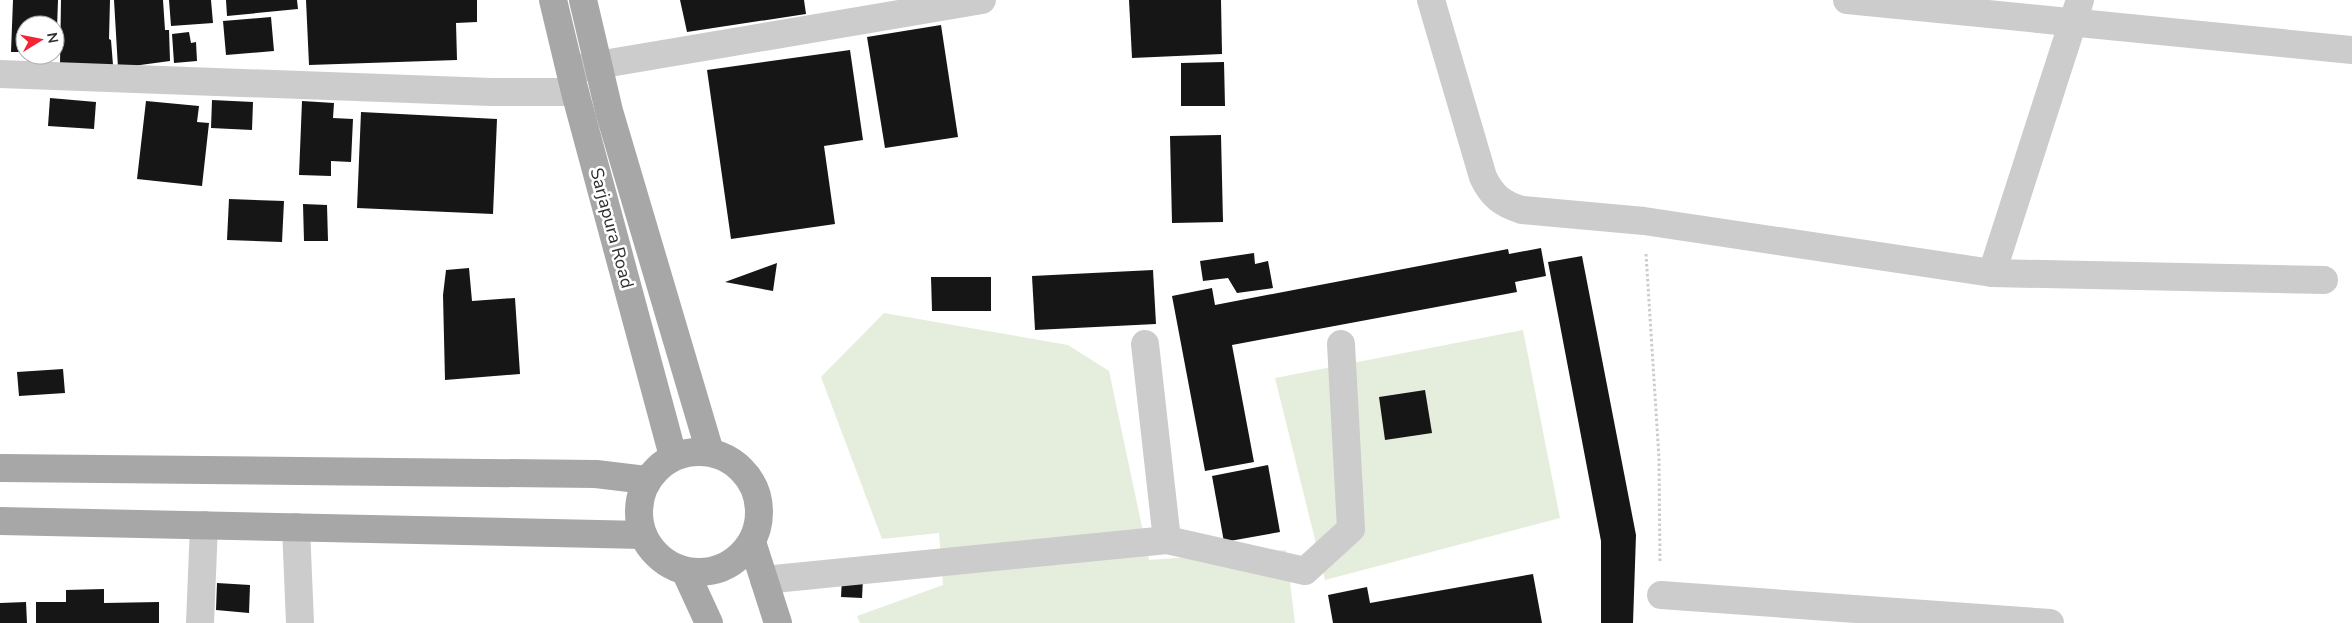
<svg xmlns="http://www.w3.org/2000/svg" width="2352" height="623" font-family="'Nunito Sans',sans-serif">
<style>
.green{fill:#e5eedc}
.building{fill:#161616}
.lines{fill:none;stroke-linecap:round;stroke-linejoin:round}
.path{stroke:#ccc;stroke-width:3;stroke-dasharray:2.5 2.5;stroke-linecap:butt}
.minor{stroke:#ccc;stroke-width:28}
.major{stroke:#a7a7a7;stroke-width:28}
.labels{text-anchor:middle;stroke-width:5;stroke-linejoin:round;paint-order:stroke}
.street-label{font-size:18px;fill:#2f2f2f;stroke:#fff}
</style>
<rect width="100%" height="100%" fill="#fff"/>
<g class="green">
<path d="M 884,313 L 1068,345 L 1109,371 L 1149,560 L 1286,550 L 1295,623 L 860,623 L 857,616 L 943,585 L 939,533 L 882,539 L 821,377 Z"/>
<path d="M 1523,330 L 1560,518 L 1325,580 L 1275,378 Z"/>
</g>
<g class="building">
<path d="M 13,0 L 58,0 L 57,29 L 55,25 L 25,25 L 25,52 L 11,52 Z"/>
<path d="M 61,0 L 110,0 L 109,39 L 111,40 L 113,65 L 60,64 Z"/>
<path d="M 114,0 L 163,0 L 165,30 L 169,30 L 170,61 L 118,68 Z"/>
<path d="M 169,0 L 211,0 L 213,23 L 171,26 Z"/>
<path d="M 226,0 L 297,0 L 298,9 L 227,16 Z"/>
<path d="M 306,0 L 477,0 L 477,22 L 456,23 L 457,60 L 309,65 Z"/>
<path d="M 680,0 L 804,0 L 806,14 L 687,32 Z"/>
<path d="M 1129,0 L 1221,0 L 1222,54 L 1132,58 Z"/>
<path d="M 271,17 L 274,51 L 226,55 L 223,21 Z"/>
<path d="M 941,25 L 958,137 L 885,148 L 867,37 Z"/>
<path d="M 189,32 L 191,43 L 196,42 L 197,61 L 174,63 L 172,34 Z"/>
<path d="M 850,50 L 863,140 L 824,146 L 835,224 L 731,239 L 707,70 Z"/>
<path d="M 1224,62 L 1225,106 L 1181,106 L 1181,63 Z"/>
<path d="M 50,98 L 96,102 L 94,129 L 48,126 Z"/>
<path d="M 212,100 L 253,102 L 252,130 L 211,128 Z"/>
<path d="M 146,101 L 199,106 L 197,122 L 209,123 L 202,186 L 137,179 Z"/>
<path d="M 302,101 L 334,103 L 333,118 L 353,119 L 351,162 L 331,161 L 331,176 L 299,175 Z"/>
<path d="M 361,112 L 497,119 L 493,214 L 357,208 Z"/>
<path d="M 1221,135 L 1223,222 L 1172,223 L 1170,136 Z"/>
<path d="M 229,199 L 284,201 L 282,242 L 227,240 Z"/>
<path d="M 303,204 L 327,205 L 328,241 L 304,241 Z"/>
<path d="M 1541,248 L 1546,276 L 1515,282 L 1517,292 L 1232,345 L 1254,462 L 1205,471 L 1172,296 L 1212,288 L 1215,305 L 1508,249 L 1509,254 Z"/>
<path d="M 1254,253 L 1255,264 L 1268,261 L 1273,288 L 1237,293 L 1228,278 L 1203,281 L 1200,261 Z"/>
<path d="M 1582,256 L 1636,535 L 1633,623 L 1601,623 L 1601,541 L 1548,262 Z"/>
<path d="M 777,263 L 773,291 L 725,282 Z"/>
<path d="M 469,268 L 472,301 L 515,298 L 520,374 L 445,380 L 443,295 L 446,270 Z"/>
<path d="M 1153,270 L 1156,324 L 1035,330 L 1032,276 Z"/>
<path d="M 931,277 L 991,277 L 991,311 L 932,311 Z"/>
<path d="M 63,369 L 65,393 L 19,396 L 17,372 Z"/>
<path d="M 1425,390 L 1432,433 L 1385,440 L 1379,397 Z"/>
<path d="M 1268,465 L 1280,532 L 1224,542 L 1212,476 Z"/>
<path d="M 1533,574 L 1542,623 L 1333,623 L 1328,595 L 1367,587 L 1370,603 Z"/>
<path d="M 842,578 L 863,579 L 862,598 L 841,597 Z"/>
<path d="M 217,583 L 250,585 L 249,613 L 216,610 Z"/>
<path d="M 104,589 L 104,603 L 159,602 L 159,623 L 36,623 L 36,602 L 66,602 L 66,590 Z"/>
<path d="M 26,602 L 27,623 L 0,623 L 0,603 Z"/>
</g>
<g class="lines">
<path class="path" d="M 1646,254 L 1659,458 L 1660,563"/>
<g class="minor">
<path d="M 1431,0 L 1483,177 C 1492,196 1502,204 1522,210 L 1644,221 L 1992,273 L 2324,280"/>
<path d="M 1847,0 L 2352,50"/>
<path d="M 574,69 L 982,0"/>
<path d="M 0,74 L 491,92 L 575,92"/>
<path d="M 1992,273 L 2080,0"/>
<path d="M 1145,344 L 1167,540"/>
<path d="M 296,527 L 300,623"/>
<path d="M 764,580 L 1167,540 L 1305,571 L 1351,529 L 1341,344"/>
<path d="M 1661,595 L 2050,623"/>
<path d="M 200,623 L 204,525"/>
</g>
<g class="major">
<path d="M 553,0 L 575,92 L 673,456"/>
<path d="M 583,0 L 609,111 L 710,452"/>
<circle cx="699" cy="512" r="60"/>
<path d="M 0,468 L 596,474 L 646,480"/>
<path d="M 0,521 L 643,535"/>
<path d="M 752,542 L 778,623"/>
<path d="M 685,571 L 709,623"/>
</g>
</g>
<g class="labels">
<g class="street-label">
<text transform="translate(612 228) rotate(75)" y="6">Sarjapura Road</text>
</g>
</g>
<g transform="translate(40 40) rotate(80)"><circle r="24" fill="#ffffff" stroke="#acacac"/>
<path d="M0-4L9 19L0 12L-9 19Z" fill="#f32434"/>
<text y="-8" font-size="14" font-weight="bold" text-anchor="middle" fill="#2f2f2f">N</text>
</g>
</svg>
